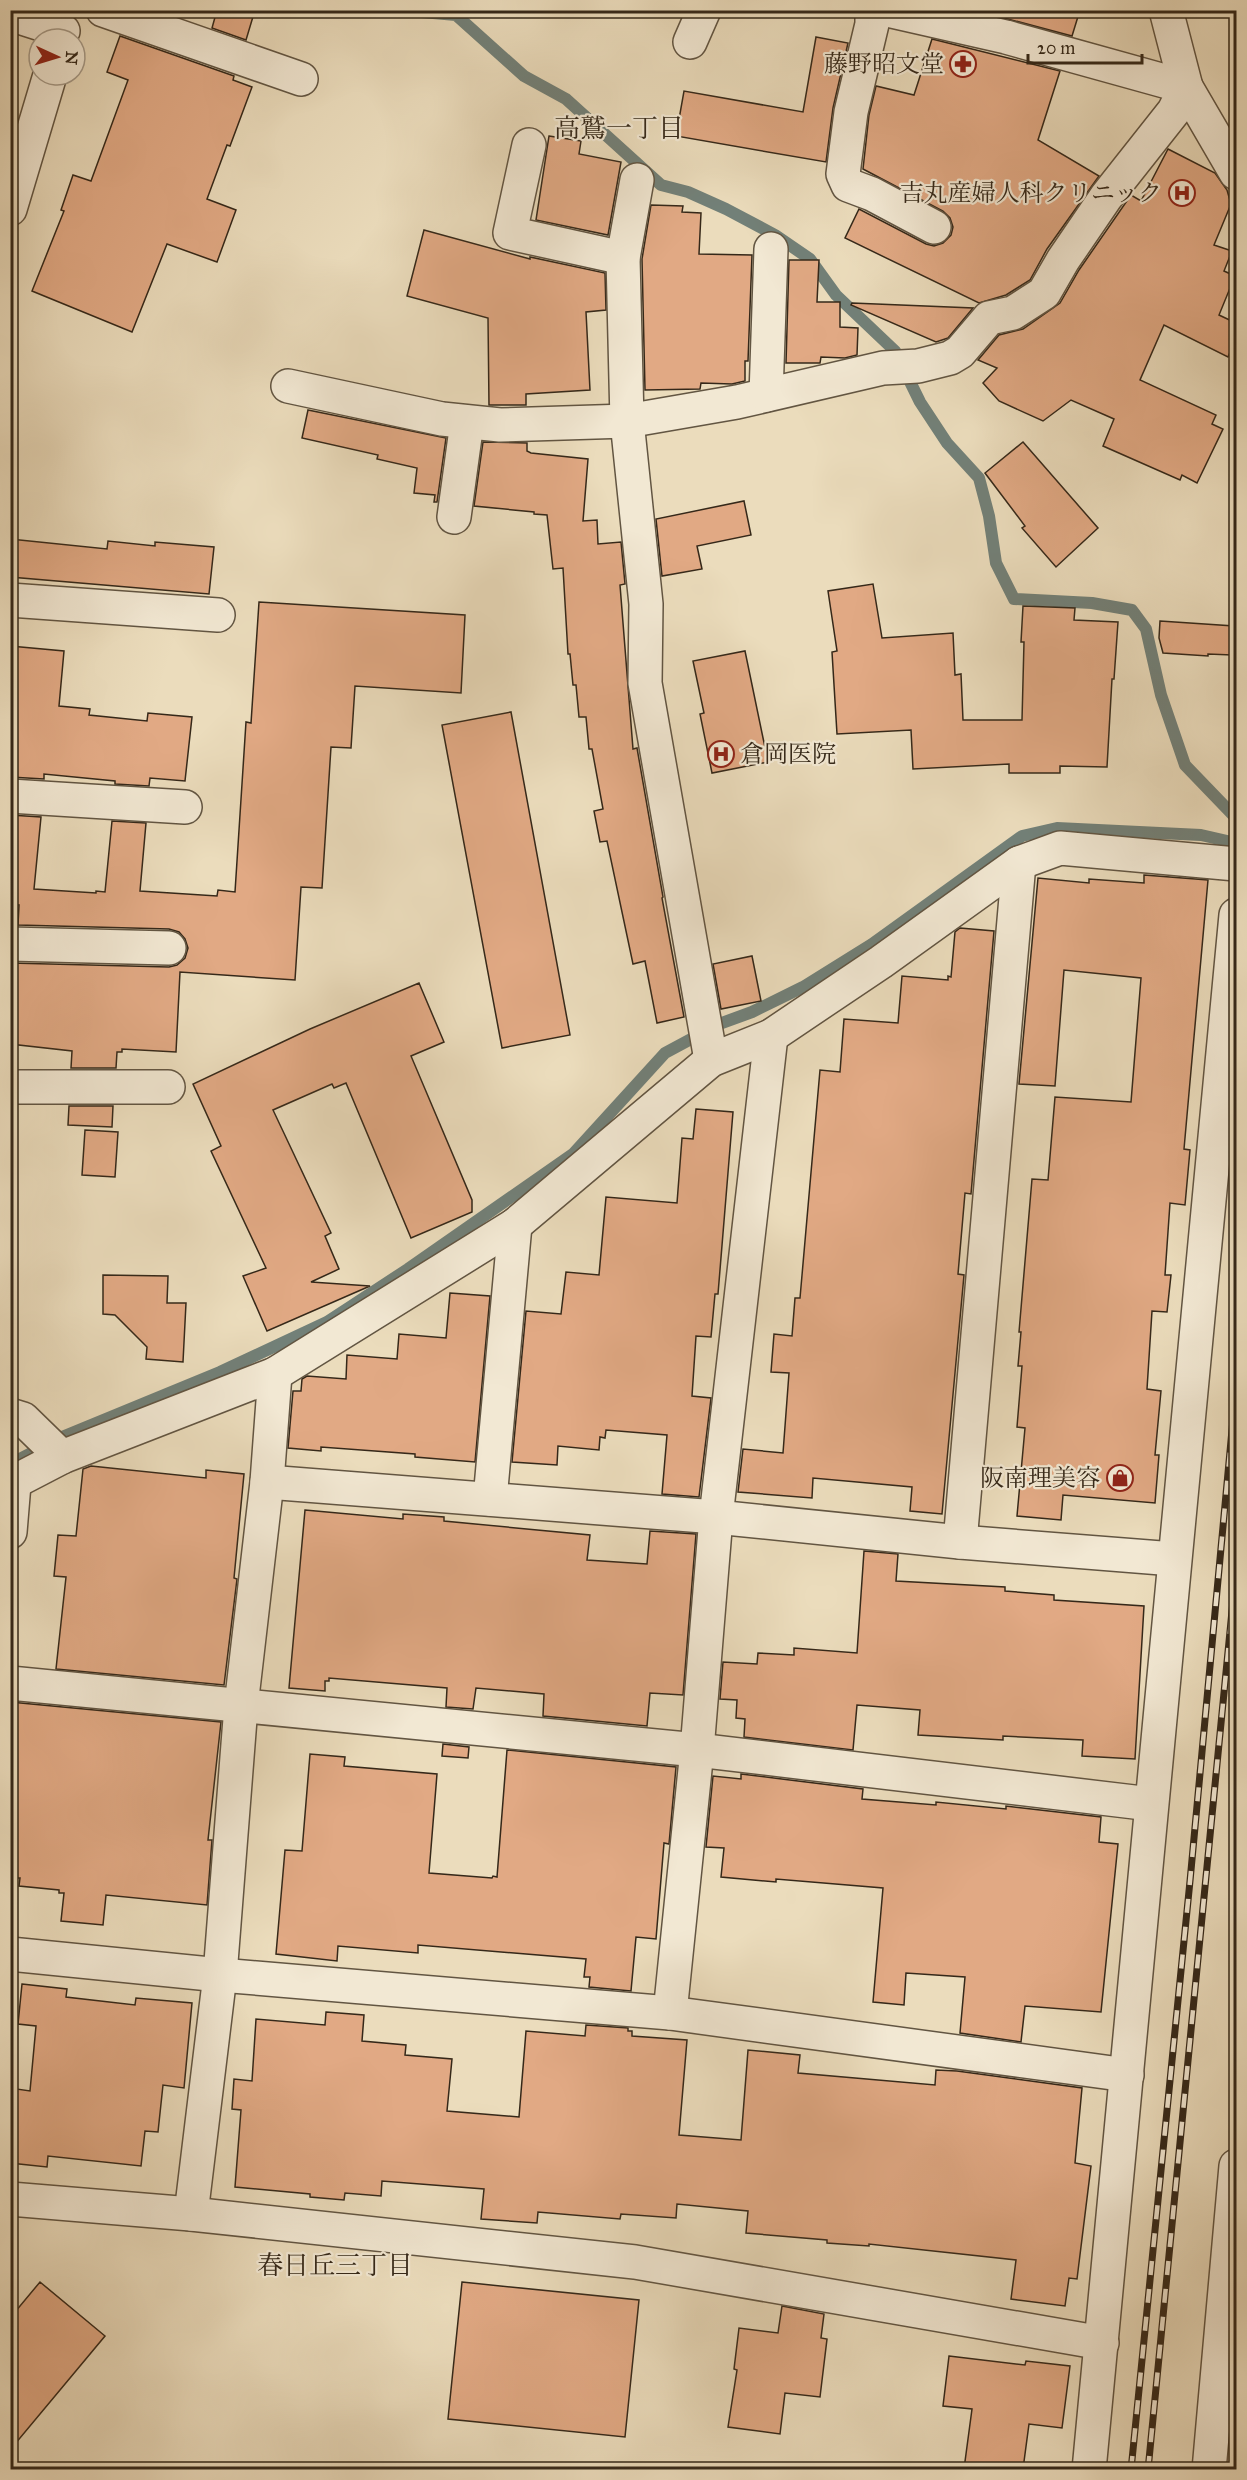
<svg xmlns="http://www.w3.org/2000/svg" width="1247" height="2480" font-family="'IM FELL Great Primer','Noto Serif JP',serif">
<style>
.lines{fill:none;stroke-linecap:round;stroke-linejoin:round}
.stream{stroke:#728078;stroke-width:12}
.building{fill:#e1a984;stroke:#352819;stroke-width:1.5}
.minor-casing{stroke:#625542;stroke-width:36}
.minor{stroke:#f2e8d3;stroke-width:33}
.rail-casing{stroke:#352819;stroke-width:7}
.rail{stroke:#f2e8d3;stroke-width:4.5;stroke-dasharray:14;stroke-linecap:butt}
.labels{text-anchor:middle;stroke-width:4.5;stroke-linejoin:round;paint-order:stroke}
.poi-label{font-size:24px;fill:#352819;stroke:#f2e8d3;text-anchor:end}
.neighbourhood-label{font-size:26px;fill:#352819;stroke:#f2e8d3}
</style>
<rect width="100%" height="100%" fill="#ebdcbc"/>
<filter id="stains"><feTurbulence type="fractalNoise" baseFrequency=".00333" numOctaves="4"/><feColorMatrix values="0 0 0 0 .2 0 0 0 0 .09 0 0 0 0 .02 0 0 0 .5 -.17"/></filter>
<radialGradient id="worn" r=".72"><stop offset=".6" stop-color="#630" stop-opacity="0"/><stop offset="1" stop-color="#630" stop-opacity=".3"/></radialGradient>
<g class="lines">
<g class="stream">
<path d="M 399,10 L 456,15 L 524,76 L 566,99 L 661,185 L 688,192 L 726,209 L 775,235 L 810,259 L 836,295 L 895,351 L 920,402 L 947,443 L 979,478 L 989,516 L 996,563 L 1014,599 L 1092,603 L 1132,610 L 1146,629 L 1161,695 L 1185,765 L 1236,818"/>
<path d="M 10,1464 L 62,1437 L 220,1372 L 327,1322 L 408,1269 L 573,1154 L 665,1053 L 719,1024 L 752,1012 L 803,987 L 872,944 L 1022,836 L 1057,828 L 1201,835 L 1236,843"/>
</g>
</g>
<g class="building">
<path d="M 217,10 L 255,10 L 246,40 L 212,28 Z"/>
<path d="M 974,10 L 1080,10 L 1072,36 Z"/>
<path d="M 120,36 L 234,76 L 233,80 L 252,87 L 230,146 L 227,145 L 207,199 L 236,210 L 217,262 L 167,244 L 132,332 L 32,291 L 64,211 L 61,210 L 73,175 L 91,181 L 128,80 L 107,72 Z"/>
<path d="M 816,37 L 848,43 L 833,108 L 826,162 L 676,136 L 684,91 L 803,112 Z"/>
<path d="M 932,39 L 1060,71 L 1038,140 L 1099,176 L 1047,249 L 1030,280 L 1006,295 L 979,303 L 845,238 L 859,209 L 926,244 L 934,246 L 943,243 L 951,235 L 953,227 L 950,218 L 943,211 L 863,169 L 869,115 L 876,86 L 914,95 Z"/>
<path d="M 549,136 L 581,141 L 579,154 L 621,162 L 608,235 L 536,220 Z"/>
<path d="M 1168,149 L 1215,173 L 1227,190 L 1231,204 L 1214,245 L 1232,251 L 1224,271 L 1235,276 L 1219,315 L 1236,323 L 1236,338 L 1228,357 L 1164,325 L 1140,380 L 1216,415 L 1212,424 L 1223,429 L 1197,483 L 1182,475 L 1180,480 L 1103,446 L 1114,419 L 1071,400 L 1043,421 L 999,401 L 983,383 L 997,368 L 978,360 L 999,335 L 1023,329 L 1060,303 L 1079,270 L 1131,195 L 1141,201 Z"/>
<path d="M 651,205 L 683,206 L 682,212 L 701,213 L 699,254 L 752,255 L 748,361 L 745,361 L 745,381 L 732,384 L 701,383 L 700,389 L 645,390 L 642,259 Z"/>
<path d="M 424,230 L 530,259 L 530,257 L 605,273 L 606,310 L 586,312 L 590,390 L 526,394 L 526,405 L 489,405 L 488,318 L 407,296 Z"/>
<path d="M 789,260 L 819,260 L 817,302 L 840,302 L 840,327 L 858,328 L 857,355 L 845,358 L 821,357 L 820,363 L 786,363 Z"/>
<path d="M 852,303 L 973,308 L 948,338 L 936,342 L 851,305 Z"/>
<path d="M 308,410 L 446,438 L 437,502 L 434,502 L 435,495 L 414,493 L 417,468 L 377,459 L 378,455 L 302,438 Z"/>
<path d="M 483,442 L 527,443 L 527,451 L 531,453 L 588,459 L 583,521 L 597,520 L 598,544 L 621,542 L 625,584 L 620,585 L 633,749 L 637,748 L 663,897 L 662,898 L 684,1017 L 657,1023 L 645,961 L 633,964 L 607,841 L 600,842 L 594,811 L 603,809 L 592,749 L 589,749 L 586,717 L 579,717 L 576,685 L 573,685 L 570,654 L 568,654 L 563,568 L 553,569 L 547,515 L 534,514 L 534,512 L 474,506 Z"/>
<path d="M 1023,442 L 1098,528 L 1056,567 L 1022,528 L 1025,526 L 985,473 Z"/>
<path d="M 744,501 L 751,535 L 697,546 L 702,569 L 662,576 L 656,519 Z"/>
<path d="M 10,539 L 107,549 L 108,541 L 155,546 L 155,542 L 214,547 L 209,594 L 10,577 Z"/>
<path d="M 873,584 L 882,638 L 953,633 L 955,675 L 961,674 L 963,720 L 1022,720 L 1024,642 L 1021,642 L 1023,606 L 1075,608 L 1074,620 L 1118,622 L 1114,679 L 1112,679 L 1107,767 L 1060,766 L 1060,773 L 1009,773 L 1009,764 L 913,769 L 911,730 L 837,734 L 832,652 L 837,651 L 828,591 Z"/>
<path d="M 259,602 L 465,615 L 461,693 L 355,686 L 351,748 L 331,747 L 322,888 L 301,887 L 295,980 L 180,972 L 176,1052 L 122,1049 L 122,1052 L 117,1052 L 116,1068 L 71,1068 L 72,1051 L 10,1044 L 10,963 L 169,967 L 177,965 L 185,958 L 188,948 L 185,939 L 179,932 L 169,929 L 18,925 L 19,905 L 10,904 L 10,815 L 41,817 L 34,889 L 96,893 L 96,891 L 105,892 L 112,821 L 146,823 L 140,891 L 217,896 L 218,890 L 235,892 L 246,722 L 251,723 Z"/>
<path d="M 1160,621 L 1234,626 L 1232,655 L 1208,654 L 1208,656 L 1163,653 L 1159,638 Z"/>
<path d="M 10,646 L 64,651 L 59,706 L 90,709 L 89,715 L 147,721 L 148,713 L 192,717 L 185,781 L 150,778 L 149,786 L 115,784 L 115,781 L 44,774 L 44,779 L 10,777 Z"/>
<path d="M 745,651 L 768,762 L 712,773 L 700,714 L 704,713 L 693,661 Z"/>
<path d="M 511,712 L 570,1035 L 502,1048 L 442,725 Z"/>
<path d="M 1144,875 L 1208,880 L 1184,1149 L 1190,1150 L 1185,1205 L 1170,1203 L 1165,1275 L 1171,1275 L 1167,1312 L 1152,1311 L 1147,1389 L 1161,1391 L 1155,1455 L 1159,1455 L 1155,1503 L 1063,1495 L 1061,1520 L 1017,1516 L 1025,1428 L 1017,1427 L 1022,1366 L 1018,1366 L 1021,1332 L 1019,1332 L 1032,1179 L 1048,1180 L 1055,1097 L 1131,1102 L 1141,978 L 1064,970 L 1055,1086 L 1019,1084 L 1038,878 L 1089,883 L 1089,879 L 1144,883 Z"/>
<path d="M 960,928 L 994,931 L 971,1194 L 965,1193 L 958,1274 L 964,1275 L 942,1514 L 910,1511 L 912,1487 L 813,1478 L 812,1498 L 738,1492 L 743,1449 L 783,1453 L 789,1373 L 771,1372 L 774,1334 L 792,1336 L 795,1298 L 800,1298 L 820,1070 L 840,1072 L 844,1019 L 898,1023 L 902,976 L 948,980 L 948,976 L 951,977 L 955,932 Z"/>
<path d="M 752,956 L 761,1001 L 721,1009 L 713,964 Z"/>
<path d="M 419,983 L 444,1042 L 411,1056 L 472,1200 L 472,1212 L 411,1238 L 346,1083 L 334,1088 L 332,1084 L 273,1110 L 331,1233 L 325,1236 L 339,1269 L 311,1282 L 370,1286 L 267,1331 L 243,1276 L 266,1268 L 211,1151 L 221,1146 L 193,1084 L 310,1029 Z"/>
<path d="M 69,1106 L 113,1106 L 112,1127 L 68,1125 Z"/>
<path d="M 696,1109 L 733,1112 L 718,1294 L 715,1294 L 711,1337 L 696,1336 L 692,1396 L 711,1398 L 699,1497 L 662,1494 L 667,1435 L 606,1430 L 605,1438 L 600,1437 L 599,1450 L 558,1446 L 557,1465 L 512,1462 L 526,1311 L 561,1314 L 566,1272 L 599,1275 L 606,1197 L 677,1203 L 682,1138 L 693,1139 Z"/>
<path d="M 85,1130 L 118,1132 L 115,1177 L 82,1175 Z"/>
<path d="M 103,1275 L 168,1276 L 167,1303 L 186,1303 L 183,1362 L 146,1359 L 147,1347 L 115,1315 L 103,1314 Z"/>
<path d="M 450,1293 L 490,1296 L 475,1462 L 415,1457 L 415,1454 L 321,1447 L 321,1451 L 288,1448 L 293,1391 L 301,1391 L 302,1379 L 307,1376 L 346,1379 L 347,1355 L 397,1359 L 399,1334 L 446,1338 Z"/>
<path d="M 91,1466 L 206,1478 L 206,1470 L 244,1474 L 234,1578 L 237,1579 L 224,1685 L 56,1669 L 66,1577 L 54,1576 L 58,1535 L 76,1536 L 83,1469 Z"/>
<path d="M 305,1510 L 403,1519 L 403,1514 L 444,1517 L 444,1521 L 590,1535 L 587,1560 L 647,1564 L 650,1531 L 696,1534 L 683,1695 L 650,1693 L 647,1726 L 543,1716 L 544,1694 L 476,1688 L 473,1709 L 446,1707 L 447,1688 L 329,1678 L 329,1681 L 325,1681 L 325,1691 L 289,1688 Z"/>
<path d="M 864,1551 L 898,1554 L 896,1581 L 1005,1587 L 1005,1591 L 1054,1595 L 1054,1600 L 1144,1606 L 1135,1759 L 1082,1756 L 1083,1740 L 1003,1736 L 1003,1740 L 918,1735 L 920,1710 L 857,1705 L 853,1750 L 744,1737 L 745,1719 L 736,1718 L 737,1700 L 720,1699 L 723,1662 L 757,1664 L 758,1653 L 794,1655 L 794,1648 L 857,1653 Z"/>
<path d="M 10,1702 L 221,1722 L 208,1840 L 212,1840 L 207,1905 L 106,1895 L 103,1925 L 61,1921 L 64,1893 L 59,1893 L 59,1890 L 19,1886 L 20,1878 L 10,1878 Z"/>
<path d="M 443,1744 L 469,1747 L 468,1758 L 442,1756 Z"/>
<path d="M 507,1750 L 676,1767 L 669,1844 L 664,1843 L 656,1939 L 636,1937 L 631,1991 L 589,1987 L 590,1977 L 584,1977 L 586,1959 L 418,1945 L 418,1953 L 338,1946 L 337,1961 L 276,1954 L 285,1850 L 302,1851 L 310,1754 L 345,1757 L 344,1766 L 437,1774 L 429,1873 L 492,1878 L 493,1876 L 497,1877 Z"/>
<path d="M 741,1774 L 863,1789 L 862,1799 L 936,1805 L 936,1802 L 1006,1809 L 1006,1806 L 1101,1817 L 1099,1842 L 1118,1844 L 1101,2012 L 1025,2006 L 1021,2042 L 960,2033 L 965,1977 L 906,1973 L 904,2005 L 873,2002 L 883,1888 L 776,1879 L 776,1882 L 721,1877 L 724,1848 L 706,1847 L 713,1776 L 741,1779 Z"/>
<path d="M 22,1984 L 67,1989 L 66,1997 L 135,2005 L 136,1998 L 192,2003 L 184,2088 L 163,2085 L 158,2132 L 145,2131 L 141,2166 L 48,2156 L 47,2167 L 10,2163 L 10,2088 L 30,2091 L 36,2026 L 18,2024 Z"/>
<path d="M 326,2012 L 364,2015 L 362,2041 L 406,2045 L 405,2055 L 452,2059 L 447,2111 L 519,2117 L 526,2031 L 585,2036 L 586,2025 L 628,2028 L 628,2031 L 632,2031 L 632,2036 L 687,2040 L 679,2135 L 741,2140 L 748,2050 L 800,2055 L 798,2073 L 935,2085 L 936,2070 L 957,2071 L 1082,2088 L 1075,2163 L 1091,2166 L 1077,2279 L 1069,2278 L 1065,2306 L 1011,2299 L 1016,2260 L 869,2244 L 869,2246 L 827,2243 L 827,2240 L 746,2233 L 748,2211 L 677,2204 L 676,2218 L 621,2214 L 620,2219 L 538,2212 L 537,2223 L 481,2219 L 484,2189 L 382,2181 L 381,2196 L 345,2193 L 344,2200 L 310,2197 L 310,2194 L 235,2187 L 241,2110 L 232,2109 L 234,2079 L 252,2081 L 256,2019 L 325,2025 Z"/>
<path d="M 40,2282 L 105,2336 L 10,2450 L 10,2318 Z"/>
<path d="M 462,2282 L 639,2300 L 625,2437 L 448,2419 Z"/>
<path d="M 782,2306 L 824,2314 L 821,2338 L 827,2339 L 820,2397 L 785,2393 L 780,2434 L 728,2427 L 737,2370 L 734,2369 L 739,2328 L 778,2333 Z"/>
<path d="M 949,2356 L 1025,2365 L 1026,2361 L 1070,2366 L 1062,2428 L 1029,2424 L 1023,2469 L 964,2469 L 972,2409 L 943,2406 Z"/>
</g>
<g class="lines">
<defs>
<g id="minor">
<path d="M 103,10 L 301,79"/>
<path d="M 872,10 L 872,24 L 851,112 L 843,174 L 848,185 L 872,194 L 934,227"/>
<path d="M 887,10 L 1006,37 L 1186,87"/>
<path d="M 1166,10 L 1186,87 L 1236,173"/>
<path d="M 10,14 L 63,31"/>
<path d="M 690,42 L 704,10"/>
<path d="M 529,145 L 510,233 L 623,258"/>
<path d="M 637,180 L 623,258 L 627,421 L 646,604 L 645,683 L 711,1060"/>
<path d="M 10,209 L 50,75"/>
<path d="M 288,386 L 442,419 L 500,425 L 627,421 L 737,402 L 883,368 L 918,366 L 950,358 L 960,352 L 989,318 L 1013,313 L 1044,293 L 1063,260 L 1106,197 L 1174,111 L 1186,87"/>
<path d="M 766,395 L 771,249"/>
<path d="M 454,517 L 467,422"/>
<path d="M 10,600 L 218,615"/>
<path d="M 10,796 L 185,807"/>
<path d="M 10,944 L 169,948"/>
<path d="M 10,1087 L 168,1087"/>
<path d="M 10,1415 L 23,1419 L 62,1457"/>
<path d="M 267,1482 L 716,1517 L 960,1542 L 1174,1559"/>
<path d="M 10,1484 L 62,1457 L 275,1374 L 515,1225 L 711,1060 L 771,1036 L 881,962 L 1019,863 L 1060,848 L 1236,864"/>
<path d="M 490,1499 L 515,1225"/>
<path d="M 10,1532 L 14,1484"/>
<path d="M 960,1542 L 1019,863"/>
<path d="M 10,1683 L 697,1750 L 1151,1804"/>
<path d="M 10,1954 L 220,1975 L 670,2013 L 1127,2075"/>
<path d="M 670,2013 L 697,1750 L 716,1517 L 771,1036"/>
<path d="M 10,2199 L 191,2214 L 635,2262 L 1102,2343"/>
<path d="M 191,2214 L 220,1975 L 241,1706 L 267,1482 L 275,1374"/>
<path d="M 1089,2470 L 1236,915"/>
<path d="M 1209,2470 L 1236,2166"/>
</g>
</defs>
<use href="#minor" class="minor-casing"/>
<use href="#minor" class="minor"/>
<defs>
<g id="rail">
<path d="M 1131,2470 L 1190,1881 L 1236,1387"/>
<path d="M 1148,2470 L 1236,1570"/>
</g>
</defs>
<use href="#rail" class="rail-casing"/>
<use href="#rail" class="rail"/>
</g>
<defs>
<symbol id="pharmacy-ring" viewBox="-11 -11 22 22"><circle r="9.5" fill="#f2e8d3" stroke="#8f2418" stroke-width="1.5"/><path d="M-2-6h4v4h4v4h-4v4h-4v-4h-4v-4h4Z" fill="#8f2418"/></symbol>
<symbol id="hospital-ring" viewBox="-11 -11 22 22"><circle r="9.5" fill="#f2e8d3" stroke="#8f2418" stroke-width="1.5"/><path d="M-5-5h3v3.5h4V-5h3V5h-3V1.5h-4V5h-3Z" fill="#8f2418"/></symbol>
<symbol id="shop-ring" viewBox="-11 -11 22 22"><circle r="9.5" fill="#f2e8d3" stroke="#8f2418" stroke-width="1.5"/><path d="M-5-2.5h2.3a2.7 3.5 0 0 1 5.4 0H5L5.5 6h-11ZM-1.5-2.5h3a1.5 2.3 0 0 0-3 0Z" fill="#8f2418"/></symbol>
</defs>
<g fill-rule="evenodd">
<use href="#pharmacy-ring" x="948" y="49" width="30" height="30"/>
<use href="#hospital-ring" x="1167" y="178" width="30" height="30"/>
<use href="#hospital-ring" x="706" y="739" width="30" height="30"/>
<use href="#shop-ring" x="1105" y="1463" width="30" height="30"/>
</g>
<g class="labels">
<g class="poi-label">
<text x="944" y="72">藤野昭文堂</text>
<text x="1162" y="201">吉丸産婦人科クリニック</text>
<text x="740" y="762" text-anchor="start">倉岡医院</text>
<text x="1100" y="1486">阪南理美容</text>
</g>
<g class="neighbourhood-label">
<text x="619" y="137">高鷲一丁目</text>
<text x="335" y="2274">春日丘三丁目</text>
</g>
</g>
<rect width="1247" height="2480" fill="none" stroke="#ebdcbc" stroke-width="36"/>
<rect x="12" y="12" width="1223" height="2456" fill="none" stroke="#352819" stroke-width="3"/>
<rect x="18" y="18" width="1211" height="2444" fill="none" stroke="#352819" stroke-width="1.5"/>
<g transform="translate(57 57) rotate(94)"><circle r="28" fill="#f2e8d3" stroke="#a69b89" stroke-width="1.5"/>
<path d="M0-4.5L10 22L0 15L-10 22Z" fill="#8f2418"/>
<text y="-9" font-size="16" font-weight="bold" text-anchor="middle" fill="#352819">N</text>
</g>
<path d="M1028 54v9h114v-9" fill="none" stroke="#352819" stroke-width="3"/>
<text x="1037" y="54" font-size="18" fill="#352819" stroke="#f2e8d3" stroke-width="4.5" paint-order="stroke">20 m</text>
<rect width="100%" height="100%" filter="url(#stains)"/>
<rect width="100%" height="100%" fill="url(#worn)"/>
</svg>
